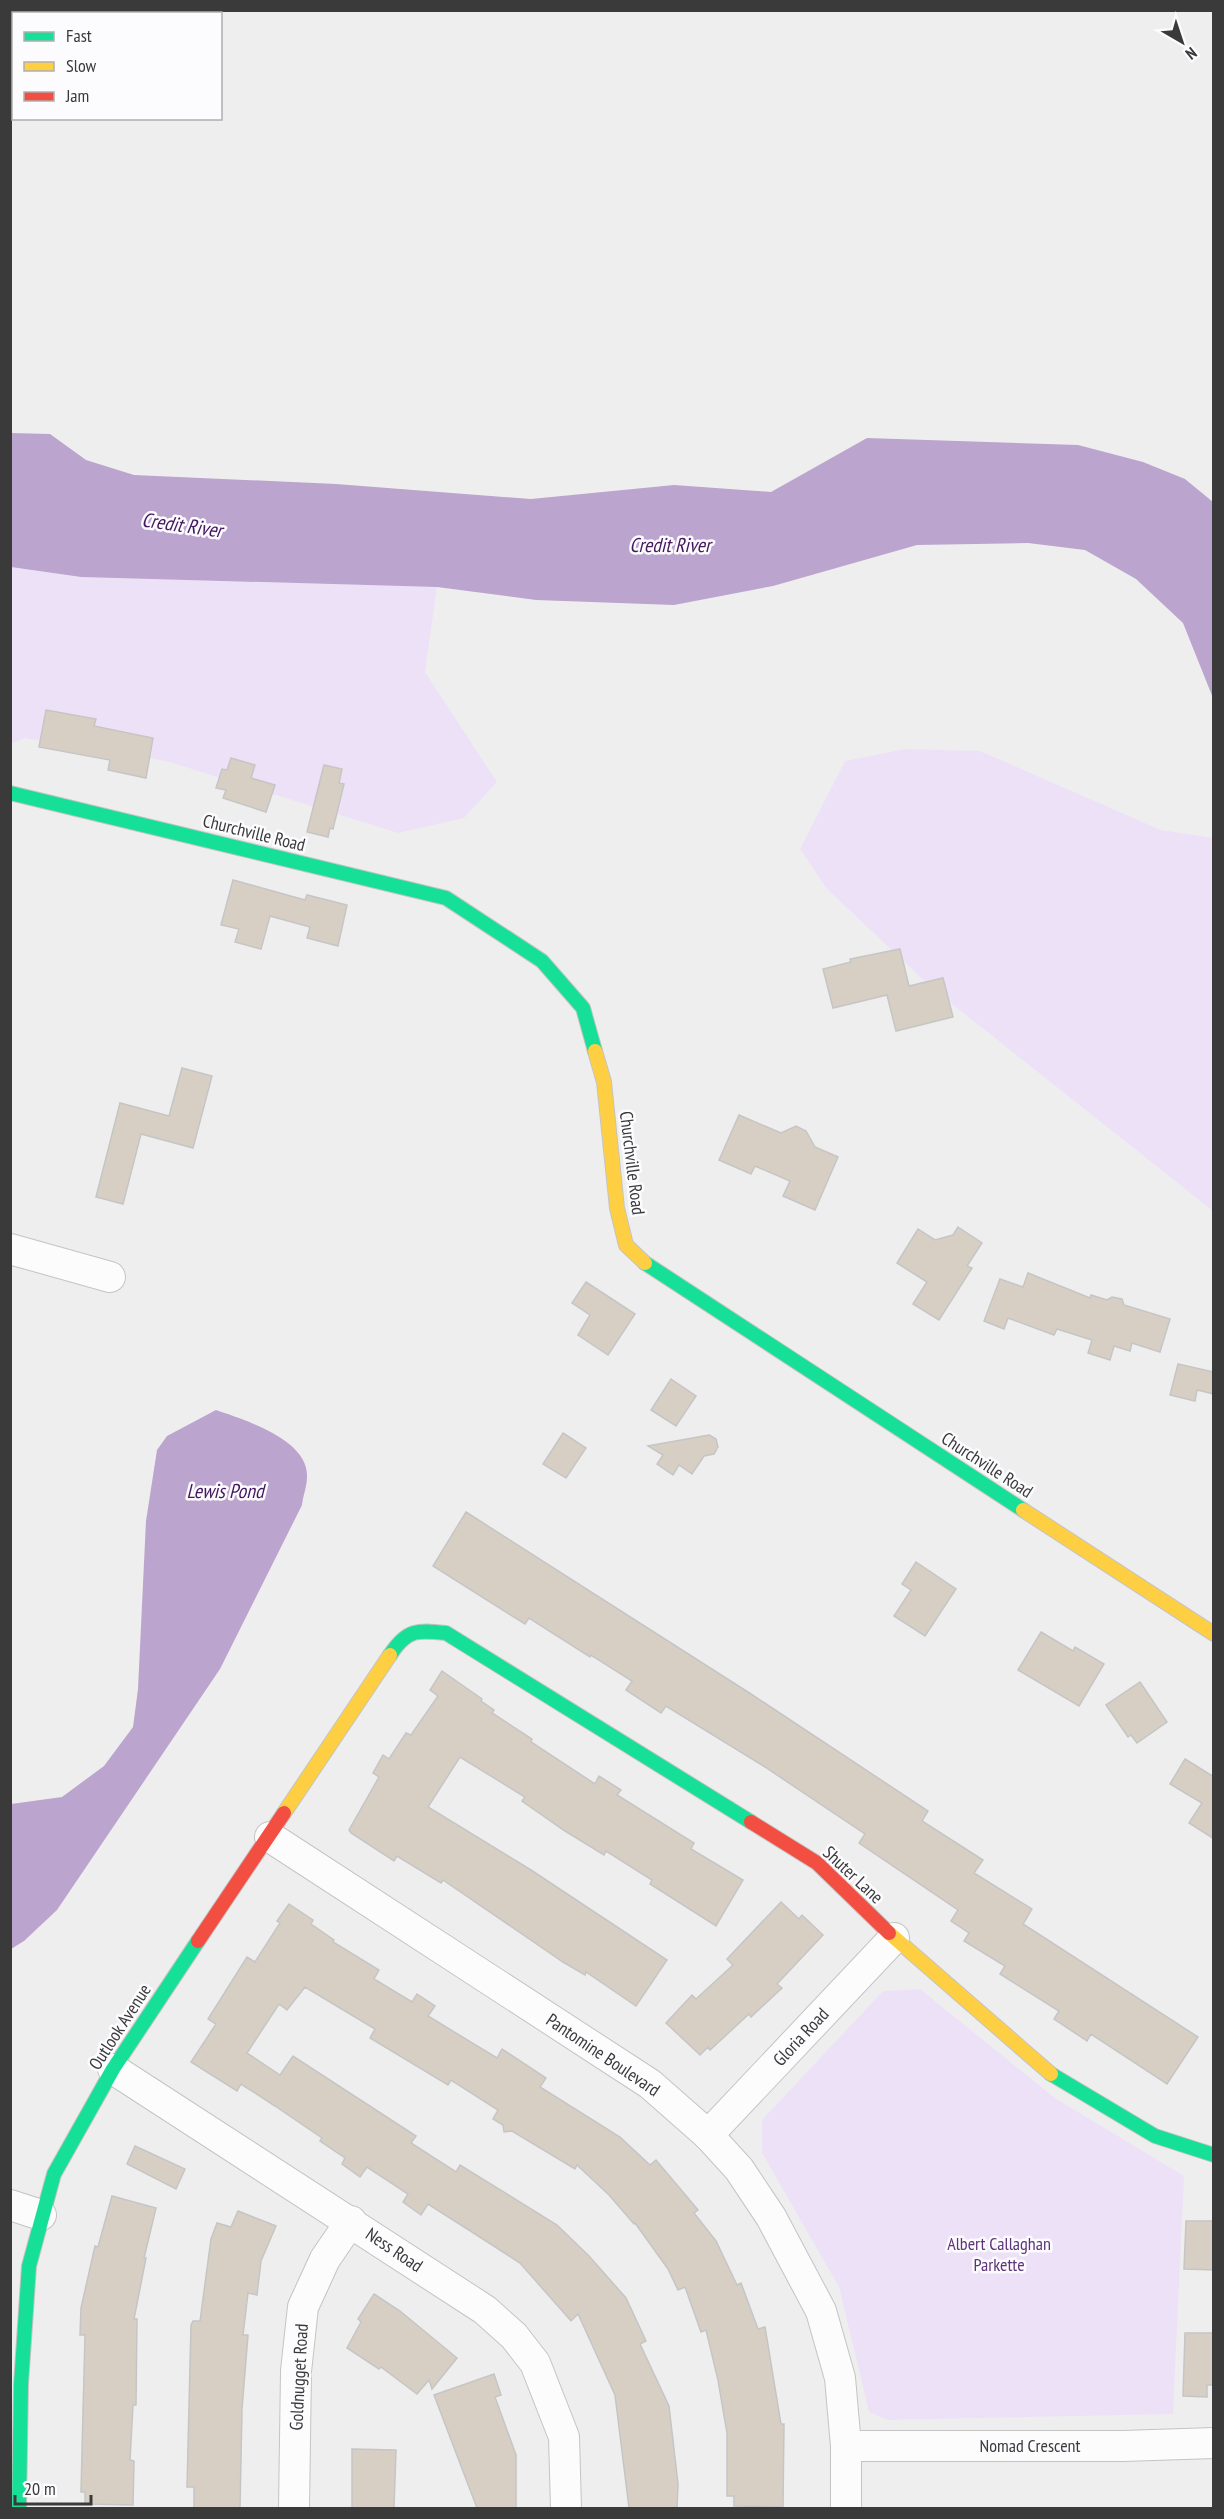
<svg xmlns="http://www.w3.org/2000/svg" width="1224" height="2519" font-family="'PT Sans Narrow',sans-serif">
<style>
.green{fill:#ede1f8}
.water{fill:#bba4cd}
.building{fill:#d7cfc4;stroke:#c6c5c5;stroke-width:1.5}
.lines{fill:none;stroke-linecap:round;stroke-linejoin:round}
.street-casing{stroke:#c4c4c4;stroke-width:32}
.fast-casing{stroke:#c4c4c4;stroke-width:16}
.slow-casing{stroke:#c4c4c4;stroke-width:16}
.jam-casing{stroke:#c4c4c4;stroke-width:16}
.street{stroke:#fdfcfd;stroke-width:30}
.fast{stroke:#16e098;stroke-width:14}
.slow{stroke:#ffcf43;stroke-width:14}
.jam{stroke:#f24e42;stroke-width:14}
.labels{text-anchor:middle;stroke-width:5;stroke-linejoin:round;paint-order:stroke}
.street-label{font-size:18px;fill:#3b3a3b;stroke:#fcfbfe}
.park-label{font-size:18px;fill:#5d3379;stroke:#fcfbfe}
.water-label{font-size:20px;font-style:italic;fill:#43185e;stroke:#fcfbfe}
</style>
<rect width="100%" height="100%" fill="#efeeef"/>
<g class="green">
<path d="M 11,567 L 81,577 L 437,587 L 425,672 L 497,782 L 464,818 L 398,833 L 166,761 L 24,738 L 11,744 Z"/>
<path d="M 905,749 L 980,751 L 1161,830 L 1213,838 L 1213,1211 L 932,988 L 827,889 L 800,849 L 845,761 Z"/>
<path d="M 920,1989 L 1055,2098 L 1184,2176 L 1173,2414 L 888,2420 L 869,2412 L 839,2287 L 762,2153 L 762,2120 L 883,1991 Z"/>
</g>
<g class="water">
<path d="M 11,433 L 50,434 L 86,460 L 134,475 L 336,484 L 531,499 L 674,485 L 771,492 L 867,438 L 1078,445 L 1143,462 L 1185,479 L 1213,502 L 1213,698 L 1183,623 L 1136,579 L 1085,550 L 1028,543 L 917,545 L 773,586 L 674,605 L 536,600 L 437,587 L 81,577 L 11,567 Z"/>
<path d="M 216,1410 C 245,1420 309,1440 307,1477 C 307,1486 303,1496 302,1505 L 220,1669 L 57,1910 L 24,1941 L 11,1949 L 11,1804 L 62,1797 L 104,1766 L 133,1727 L 138,1689 L 146,1521 L 157,1450 L 167,1436 Z"/>
</g>
<g class="building">
<path d="M 46,710 L 96,719 L 94,726 L 153,738 L 146,778 L 108,770 L 110,760 L 39,747 Z"/>
<path d="M 231,758 L 255,765 L 251,778 L 275,785 L 266,812 L 223,798 L 226,790 L 216,788 L 222,769 L 227,770 Z"/>
<path d="M 324,765 L 342,769 L 339,783 L 344,784 L 333,829 L 330,828 L 328,837 L 307,832 Z"/>
<path d="M 233,880 L 305,900 L 307,895 L 347,905 L 338,946 L 307,938 L 310,927 L 270,916 L 261,949 L 235,942 L 239,929 L 221,925 Z"/>
<path d="M 900,949 L 909,986 L 943,978 L 953,1017 L 896,1031 L 887,995 L 833,1008 L 823,969 L 851,962 L 850,959 Z"/>
<path d="M 182,1068 L 212,1076 L 193,1148 L 141,1134 L 123,1204 L 96,1197 L 120,1103 L 169,1116 Z"/>
<path d="M 739,1115 L 781,1133 L 796,1126 L 806,1131 L 815,1147 L 838,1157 L 815,1210 L 783,1196 L 790,1181 L 755,1166 L 751,1174 L 719,1160 Z"/>
<path d="M 958,1227 L 982,1243 L 967,1266 L 972,1268 L 939,1320 L 913,1304 L 927,1282 L 897,1263 L 918,1229 L 935,1240 L 953,1235 Z"/>
<path d="M 1028,1273 L 1090,1298 L 1091,1295 L 1107,1300 L 1112,1297 L 1122,1299 L 1124,1305 L 1170,1319 L 1160,1352 L 1132,1343 L 1130,1351 L 1114,1346 L 1110,1360 L 1088,1353 L 1092,1340 L 1057,1329 L 1054,1335 L 1008,1318 L 1004,1329 L 984,1321 L 1000,1279 L 1023,1287 Z"/>
<path d="M 586,1282 L 635,1314 L 608,1355 L 578,1335 L 590,1315 L 572,1303 Z"/>
<path d="M 1178,1364 L 1214,1372 L 1214,1394 L 1197,1390 L 1195,1401 L 1170,1395 Z"/>
<path d="M 671,1379 L 696,1396 L 676,1426 L 651,1410 Z"/>
<path d="M 563,1433 L 586,1448 L 566,1478 L 543,1464 Z"/>
<path d="M 709,1435 L 716,1439 L 718,1447 L 714,1454 L 704,1456 L 692,1474 L 679,1465 L 673,1475 L 657,1464 L 663,1455 L 648,1446 Z"/>
<path d="M 466,1512 L 751,1694 L 928,1811 L 922,1821 L 983,1860 L 974,1873 L 1032,1909 L 1023,1924 L 1198,2037 L 1167,2084 L 1091,2034 L 1087,2041 L 1054,2019 L 1059,2011 L 1000,1974 L 1005,1966 L 964,1941 L 969,1933 L 951,1921 L 958,1910 L 859,1843 L 865,1834 L 765,1767 L 666,1706 L 661,1713 L 626,1690 L 632,1681 L 591,1655 L 590,1657 L 529,1618 L 525,1624 L 433,1566 Z"/>
<path d="M 916,1562 L 956,1589 L 925,1636 L 894,1616 L 911,1590 L 902,1584 Z"/>
<path d="M 1041,1632 L 1073,1651 L 1075,1647 L 1104,1664 L 1079,1706 L 1018,1670 Z"/>
<path d="M 442,1671 L 482,1699 L 481,1701 L 494,1710 L 492,1713 L 532,1739 L 531,1742 L 595,1784 L 599,1776 L 621,1790 L 617,1795 L 694,1843 L 691,1849 L 743,1880 L 716,1926 L 650,1884 L 652,1880 L 606,1851 L 604,1855 L 565,1831 L 522,1801 L 525,1797 L 460,1757 L 428,1807 L 531,1870 L 667,1960 L 636,2006 L 586,1972 L 585,1975 L 563,1962 L 443,1880 L 441,1883 L 397,1856 L 394,1861 L 351,1833 L 349,1830 L 379,1777 L 373,1773 L 383,1755 L 389,1759 L 406,1733 L 411,1735 L 438,1696 L 430,1690 Z"/>
<path d="M 1140,1682 L 1167,1722 L 1137,1743 L 1131,1735 L 1128,1737 L 1106,1705 Z"/>
<path d="M 1185,1759 L 1214,1777 L 1214,1839 L 1189,1823 L 1202,1803 L 1170,1784 Z"/>
<path d="M 781,1902 L 799,1919 L 802,1915 L 823,1935 L 777,1984 L 782,1988 L 751,2017 L 749,2014 L 710,2050 L 708,2047 L 700,2055 L 666,2023 L 692,1995 L 696,1999 L 733,1965 L 727,1959 Z"/>
<path d="M 289,1904 L 313,1920 L 311,1924 L 334,1940 L 333,1942 L 379,1970 L 374,1979 L 412,2002 L 417,1994 L 435,2006 L 428,2016 L 497,2058 L 502,2049 L 546,2078 L 540,2087 L 620,2137 L 650,2165 L 656,2160 L 698,2210 L 694,2213 L 716,2241 L 737,2285 L 741,2283 L 758,2329 L 765,2327 L 781,2424 L 784,2424 L 783,2507 L 734,2506 L 734,2496 L 727,2496 L 727,2433 L 718,2380 L 706,2330 L 701,2332 L 685,2287 L 678,2290 L 668,2269 L 635,2223 L 634,2224 L 609,2195 L 577,2165 L 575,2169 L 512,2131 L 504,2132 L 503,2125 L 493,2119 L 498,2110 L 451,2080 L 448,2085 L 370,2038 L 375,2029 L 305,1987 L 287,2010 L 279,2004 L 247,2053 L 280,2075 L 293,2056 L 416,2136 L 411,2143 L 456,2172 L 460,2165 L 557,2225 L 589,2256 L 626,2298 L 646,2341 L 640,2344 L 669,2406 L 678,2484 L 677,2508 L 629,2508 L 615,2395 L 578,2314 L 571,2321 L 520,2263 L 472,2232 L 428,2204 L 421,2215 L 403,2202 L 408,2194 L 367,2167 L 360,2177 L 342,2164 L 345,2158 L 320,2141 L 322,2138 L 275,2106 L 241,2084 L 237,2091 L 191,2062 L 216,2024 L 208,2019 L 247,1957 L 255,1962 L 280,1923 L 277,1921 Z"/>
<path d="M 135,2146 L 185,2169 L 176,2189 L 127,2164 Z"/>
<path d="M 112,2196 L 156,2208 L 144,2258 L 146,2258 L 134,2319 L 137,2319 L 136,2405 L 133,2405 L 130,2460 L 134,2461 L 133,2505 L 85,2504 L 85,2492 L 81,2492 L 85,2335 L 80,2335 L 81,2308 L 95,2246 L 98,2247 Z"/>
<path d="M 238,2211 L 276,2226 L 261,2261 L 257,2295 L 248,2293 L 243,2335 L 248,2335 L 242,2409 L 240,2508 L 194,2508 L 194,2487 L 187,2487 L 191,2325 L 193,2321 L 200,2321 L 211,2239 L 217,2223 L 231,2227 Z"/>
<path d="M 1186,2221 L 1214,2221 L 1214,2270 L 1184,2269 Z"/>
<path d="M 374,2294 L 400,2311 L 457,2358 L 432,2389 L 429,2380 L 417,2394 L 381,2367 L 379,2369 L 347,2348 L 361,2322 L 358,2319 Z"/>
<path d="M 1185,2333 L 1214,2333 L 1214,2385 L 1207,2385 L 1207,2397 L 1183,2396 Z"/>
<path d="M 494,2374 L 501,2395 L 495,2397 L 516,2455 L 516,2508 L 477,2508 L 434,2395 Z"/>
<path d="M 352,2449 L 396,2450 L 394,2508 L 352,2508 Z"/>
</g>
<g class="lines">
<defs>
<g id="street">
<path d="M 10,1249 L 110,1277"/>
<path d="M 270,1837 L 650,2084 L 708,2135 L 739,2169 L 771,2217 L 821,2311 L 840,2378 L 846,2446 L 846,2508"/>
<path d="M 113,2069 L 485,2310 L 514,2336 L 535,2363 L 564,2437 L 566,2508"/>
<path d="M 708,2135 L 894,1938"/>
<path d="M 10,2205 L 41,2215"/>
<path d="M 846,2446 L 1123,2446 L 1214,2443"/>
<path d="M 294,2508 L 296,2371 L 303,2307 L 325,2259 L 351,2221"/>
</g>
<g id="fast">
<path d="M 80,14 L 83,10"/>
<path d="M 10,83 L 14,80"/>
<path d="M 10,793 L 446,898 L 542,961 L 583,1008 L 595,1051"/>
<path d="M 645,1263 L 1023,1510"/>
<path d="M 390,1655 C 407,1629 417,1630 446,1633 L 751,1822"/>
<path d="M 1051,2074 L 1155,2136 L 1214,2155"/>
<path d="M 19,2508 L 21,2384 L 29,2266 L 54,2174 L 113,2069 L 198,1941"/>
</g>
<g id="slow">
<path d="M 595,1051 L 604,1082 L 617,1208 L 626,1245 L 645,1263"/>
<path d="M 1023,1510 L 1214,1634"/>
<path d="M 284,1813 L 390,1655"/>
<path d="M 889,1933 L 1051,2074"/>
</g>
<g id="jam">
<path d="M 751,1822 L 817,1863 L 889,1933"/>
<path d="M 198,1941 L 284,1813"/>
</g>
</defs>
<use href="#street" class="street-casing"/>
<use href="#fast" class="fast-casing"/>
<use href="#slow" class="slow-casing"/>
<use href="#jam" class="jam-casing"/>
<use href="#street" class="street"/>
<use href="#fast" class="fast"/>
<use href="#slow" class="slow"/>
<use href="#jam" class="jam"/>
</g>
<g class="labels">
<g class="street-label">
<text transform="translate(254 833) rotate(14)" y="6">Churchville Road</text>
<text transform="translate(632 1163) rotate(83)" y="6">Churchville Road</text>
<text transform="translate(987 1465) rotate(33)" y="6">Churchville Road</text>
<text transform="translate(853 1875) rotate(43)" y="6">Shuter Lane</text>
<text transform="translate(120 2027) rotate(-57)" y="6">Outlook Avenue</text>
<text transform="translate(801 2037) rotate(-47)" y="6">Gloria Road</text>
<text transform="translate(603 2055) rotate(34)" y="6">Pantomine Boulevard</text>
<text transform="translate(394 2250) rotate(34)" y="6">Ness Road</text>
<text transform="translate(299 2377) rotate(-87)" y="6">Goldnugget Road</text>
<text x="1030" y="2452">Nomad Crescent</text>
</g>
<g class="park-label">
<text x="999" y="2250">Albert Callaghan<tspan x="999" dy="21">Parkette</tspan></text>
</g>
<g class="water-label">
<text transform="translate(182 525) rotate(8)" y="7">Credit River</text>
<text x="670" y="552">Credit River</text>
<text x="225" y="1498">Lewis Pond</text>
</g>
</g>
<rect width="1224" height="2519" fill="none" stroke="#3b3a3b" stroke-width="24"/>
<rect x="12" y="12" width="210" height="108" fill="#fcfbfe" stroke="#afaeb0" stroke-width="1.5"/>
<rect x="24" y="32" width="30" height="9" fill="#16e098" stroke="#afaeb0" stroke-width="1.5"/>
<text x="66" y="42" font-size="18" fill="#3b3a3b">Fast</text>
<rect x="24" y="62" width="30" height="9" fill="#ffcf43" stroke="#afaeb0" stroke-width="1.5"/>
<text x="66" y="72" font-size="18" fill="#3b3a3b">Slow</text>
<rect x="24" y="92" width="30" height="9" fill="#f24e42" stroke="#afaeb0" stroke-width="1.5"/>
<text x="66" y="102" font-size="18" fill="#3b3a3b">Jam</text>
<g transform="translate(1182 42) rotate(141)" stroke="#fcfbfe" stroke-width="4.5" paint-order="stroke">
<path d="M0-4.5L10 22L0 15L-10 22Z" fill="#3b3a3b"/>
<text y="-9" font-size="16" font-weight="bold" text-anchor="middle" fill="#3b3a3b">N</text>
</g>
<path d="M15 2495v9h76v-9" fill="none" stroke="#3b3a3b" stroke-width="3"/>
<text x="24" y="2495" font-size="18" fill="#3b3a3b" stroke="#fcfbfe" stroke-width="4.5" paint-order="stroke">20 m</text>
</svg>
